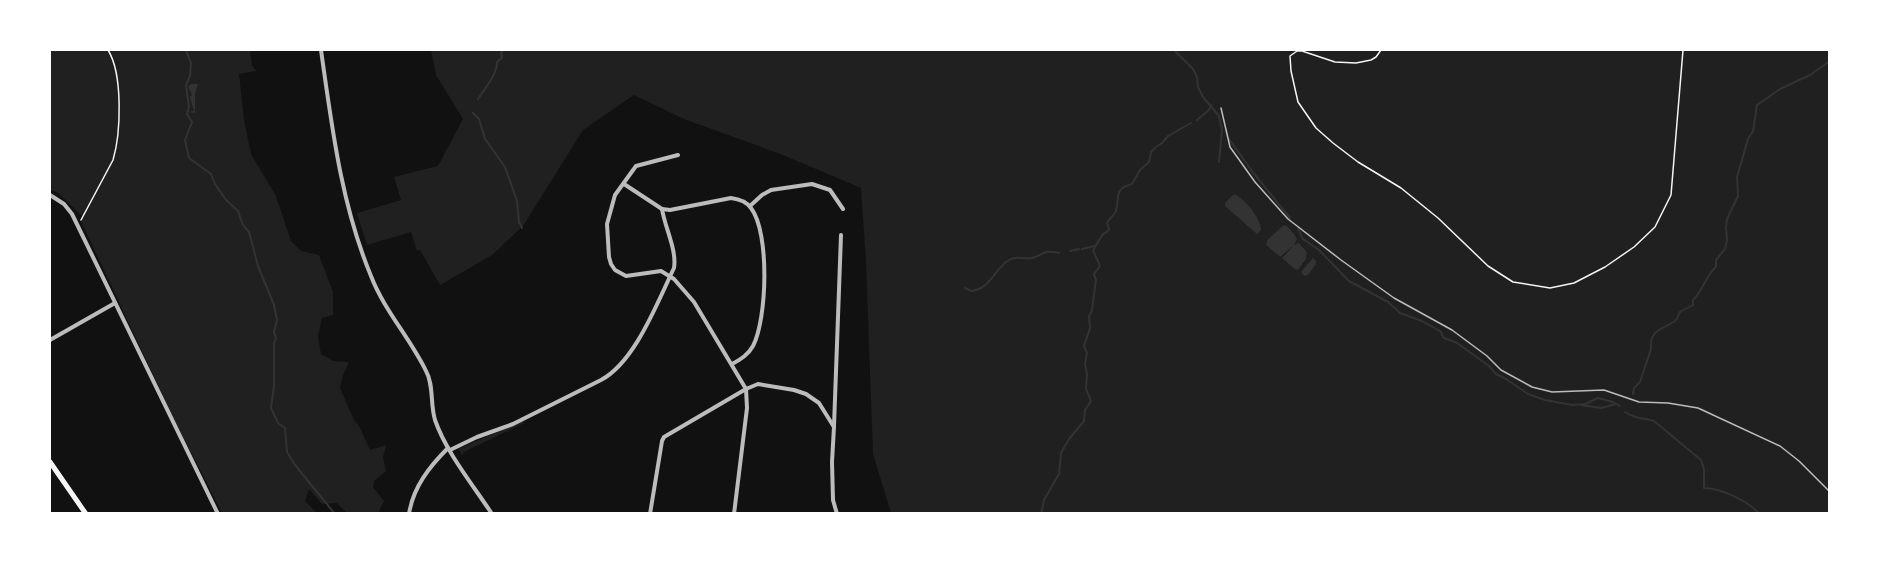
<svg xmlns="http://www.w3.org/2000/svg" width="1879" height="563" font-family="'PT Sans',sans-serif">
<style>
.green{fill:#202020;fill-rule:evenodd}
.water{fill:#333}
.lines{fill:none;stroke-linecap:round;stroke-linejoin:round}
.stream{stroke:#333;stroke-width:2}
.path{stroke:#f5f5f5;stroke-width:1.5}
.service{stroke:#bcbcbc;stroke-width:1.5}
.minor{stroke:#bcbcbc;stroke-width:4}
.secondary{stroke:#f5f5f5;stroke-width:5}
</style>
<rect width="100%" height="100%" fill="#111"/>
<g class="green">
<path d="M 50,50 L 250,50 L 252,65 L 256,71 L 239,74 L 244,120 L 251,154 L 276,196 L 291,241 L 301,251 L 319,255 L 333,292 L 333,315 L 322,318 L 318,336 L 321,354 L 333,361 L 349,362 L 343,375 L 340,388 L 354,420 L 359,426 L 370,450 L 386,445 L 383,457 L 386,471 L 374,481 L 373,487 L 384,501 L 378,513 L 347,513 L 337,503 L 322,504 L 309,489 L 305,501 L 317,513 L 222,513 L 171,413 L 80,219 L 84,218 L 57,192 L 50,190 Z"/>
<path d="M 431,50 L 1829,50 L 1829,513 L 891,513 L 873,454 L 866,262 L 861,188 L 783,155 L 684,119 L 634,95 L 583,130 L 523,226 L 492,255 L 440,285 L 420,250 L 417,251 L 411,232 L 367,245 L 357,213 L 401,200 L 394,177 L 438,166 L 463,119 L 436,75 ZM 1284,226 L 1280,257 L 1266,245 L 1267,240 ZM 1296,244 L 1301,245 L 1307,252 L 1303,264 L 1283,256 Z"/>
<path d="M 523,421 L 524,423 L 470,449 L 463,453 L 463,456 L 458,449 Z"/>
</g>
<g class="water">
<path d="M 191,84 L 198,84 L 195,94 L 195,113 L 188,112 L 194,111 L 190,97 L 192,95 L 188,86 Z"/>
<path d="M 1234,194 C 1245,199 1260,217 1261,230 L 1257,234 L 1225,206 L 1225,203 Z"/>
<path d="M 1284,225 C 1289,227 1295,235 1297,239 L 1294,245 L 1299,243 L 1307,252 L 1306,259 L 1298,270 L 1295,269 L 1282,258 L 1294,245 L 1280,257 L 1266,245 L 1267,240 Z"/>
<path d="M 1313,258 L 1316,261 L 1316,264 L 1308,275 L 1304,276 L 1301,272 Z"/>
</g>
<g class="lines">
<g class="stream">
<path d="M 186,50 L 191,63 L 190,76 L 186,85 L 189,107 L 187,114 L 192,122 L 185,140 L 189,158 L 211,174 L 215,184 L 226,200 L 238,211 L 243,225 L 249,232 L 258,266 L 274,305 L 277,320 L 274,332 L 276,338 L 274,343 L 274,386 L 271,408 L 278,423 L 285,428 L 287,452 L 295,465 L 335,514"/>
<path d="M 1174,50 L 1193,69 L 1197,77 L 1198,87 L 1203,97 L 1219,116 L 1222,130 L 1219,162"/>
<path d="M 478,99 C 485,88 497,75 497,62 L 502,58 L 501,53 L 503,50"/>
<path d="M 473,113 L 479,119 L 485,139 L 505,167 L 517,201 L 519,222 L 522,228"/>
<path d="M 1197,120 L 1209,110 L 1211,105"/>
<path d="M 1229,139 L 1252,171 L 1290,218"/>
<path d="M 1298,229 L 1303,239 L 1319,250 L 1349,281 L 1388,302 L 1400,313 L 1422,321 L 1440,331 L 1444,338 L 1457,343 L 1489,366 L 1496,374 L 1506,379 L 1528,394 L 1545,400 L 1572,405 L 1585,404 L 1598,398 L 1613,402 L 1620,406"/>
<path d="M 1082,249 L 1094,246"/>
<path d="M 1070,251 L 1079,249"/>
<path d="M 965,288 L 971,291 C 991,289 994,269 1009,260 C 1017,255 1024,260 1032,258 C 1045,255 1042,249 1059,253"/>
<path d="M 1633,394 L 1634,388 L 1640,382 L 1651,349 C 1649,329 1664,329 1675,321 C 1678,319 1678,315 1680,312 C 1682,310 1690,307 1693,305 L 1693,300 C 1703,291 1706,275 1716,267 L 1716,260 L 1725,249 L 1727,240 L 1726,228 L 1727,219 L 1738,196 L 1737,177 L 1748,139 L 1753,131 L 1757,105 L 1780,89 L 1810,75 L 1830,61"/>
<path d="M 1581,405 L 1601,408 L 1616,404"/>
<path d="M 1625,412 C 1637,420 1642,417 1654,421 L 1701,460 L 1704,469 L 1704,488 C 1720,488 1749,501 1759,514"/>
<path d="M 1041,514 L 1044,500 L 1059,474 L 1061,453 L 1069,439 L 1084,421 L 1085,410 L 1091,401 L 1086,389 L 1087,374 L 1085,364 L 1087,353 L 1084,346 L 1090,328 L 1089,317 L 1092,310 L 1096,280 L 1094,274 L 1100,266 L 1093,250 L 1103,234 L 1107,232 L 1109,229 L 1107,223 C 1109,219 1115,214 1116,211 C 1120,197 1113,189 1132,184 L 1140,170 L 1149,162 L 1151,152 L 1156,147 L 1162,143 L 1168,136 L 1191,123"/>
</g>
<g class="path">
<path d="M 1381,50 L 1376,57 L 1371,60 L 1356,63 L 1335,62 L 1302,51 L 1297,51 L 1290,56 L 1291,71 L 1298,102 L 1316,128 L 1333,143 L 1358,162 L 1401,188 L 1438,218 L 1488,266 L 1513,282 L 1550,288 L 1574,283 L 1605,267 L 1634,247 L 1655,227 L 1671,195 L 1683,50"/>
<path d="M 81,220 L 113,160 C 121,133 123,74 108,50"/>
</g>
<path class="service" d="M 1221,108 L 1230,147 L 1255,182 L 1288,219 L 1341,260 L 1394,298 L 1452,330 L 1487,356 L 1501,370 L 1532,387 L 1552,392 L 1604,390 L 1639,402 L 1668,403 L 1698,408 L 1780,446 L 1799,461 L 1830,492"/>
<g class="minor">
<path d="M 321,50 C 332,127 341,204 371,276 C 384,310 410,338 426,371 C 434,385 430,404 435,420 C 446,452 473,485 492,514"/>
<path d="M 678,155 L 636,166 L 615,195 L 607,224 L 609,257 L 611,264 L 615,270 L 626,276 L 661,271 L 674,279 L 694,302 L 746,389 L 747,408 L 734,514"/>
<path d="M 624,184 L 662,209"/>
<path d="M 50,195 L 64,204 L 72,214 L 218,514"/>
<path d="M 750,206 L 762,195 L 771,190 L 812,184 L 830,190 L 843,209"/>
<path d="M 662,209 L 670,210 L 731,198 C 739,199 746,201 751,208 C 770,233 767,319 753,346 C 748,355 741,359 732,364"/>
<path d="M 50,340 L 115,303"/>
<path d="M 834,426 L 841,235"/>
<path d="M 450,450 L 477,437 L 513,424 L 601,380 C 635,362 657,303 674,268 C 677,250 665,228 662,209"/>
<path d="M 409,514 C 413,487 430,466 448,448"/>
<path d="M 650,514 L 662,441 L 664,437 L 746,389 L 758,384 L 794,390 L 806,394 L 819,403 L 834,427 L 832,462 L 833,500 L 837,514"/>
</g>
<path class="secondary" d="M 50,462 L 86,514"/>
</g>
<rect width="1879" height="563" fill="none" stroke="#ffffff" stroke-width="102"/>
</svg>
